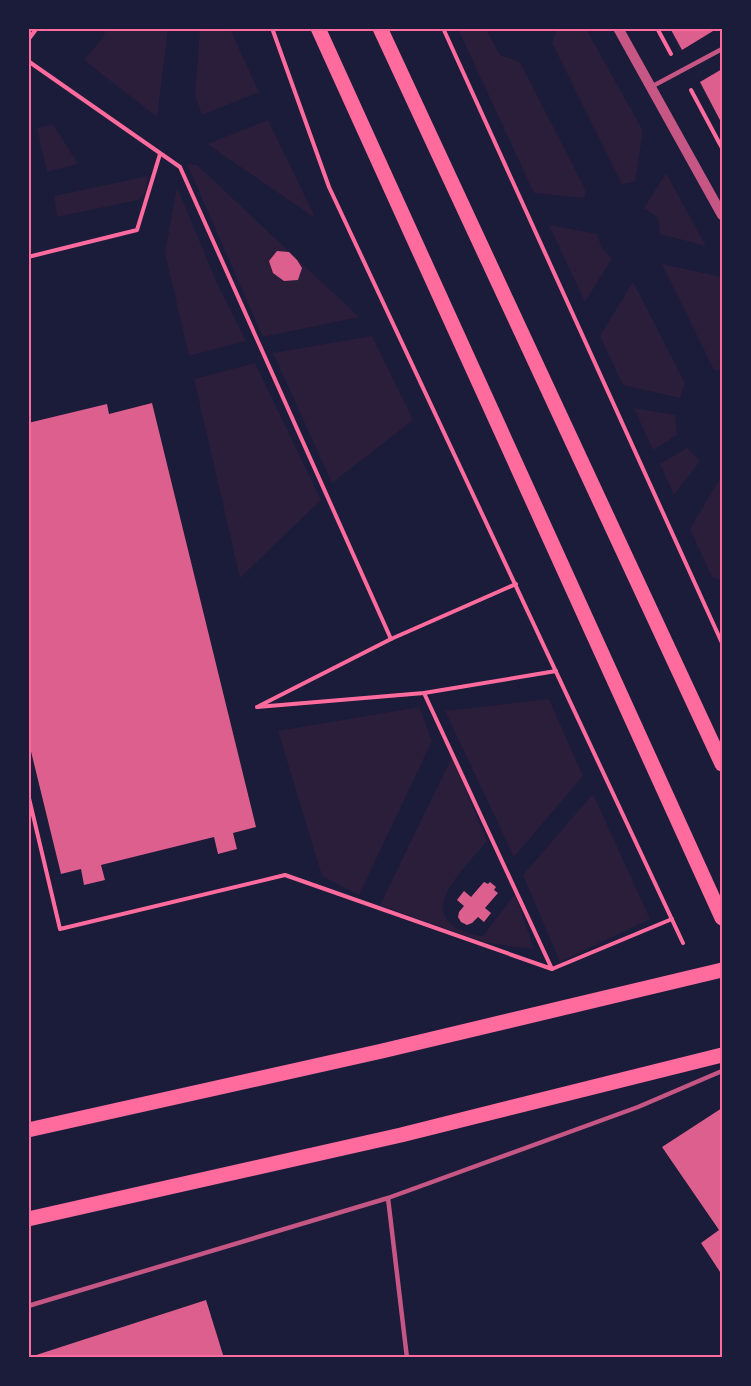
<svg xmlns="http://www.w3.org/2000/svg" width="751" height="1386" font-family="Lato,sans-serif">
<style>
.green{fill:#2a1e3b;fill-rule:evenodd}
.building{fill:#dd5f8e}
.lines{fill:none;stroke-linecap:round;stroke-linejoin:round}
.path{stroke:#ff6b9d;stroke-width:4}
.service{stroke:#c65784;stroke-width:4.5}
.tertiary{stroke:#c65784;stroke-width:10}
.primary{stroke:#ff6b9d;stroke-width:15}
.neatline{fill:none;stroke:#ff6b9d;stroke-width:2}
</style>
<rect width="100%" height="100%" fill="#1b1b3a"/>
<g class="green">
<path d="M 106,29 L 168,29 L 157,117 L 84,60 L 103,38 Z"/>
<path d="M 200,29 L 230,29 L 259,92 L 202,115 L 195,96 Z"/>
<path d="M 458,29 L 486,29 L 500,55 L 520,62 L 586,191 L 584,198 L 534,193 Z"/>
<path d="M 557,29 L 586,29 L 643,131 L 635,182 L 622,184 L 552,43 Z"/>
<path d="M 268,120 L 315,217 L 315,218 L 207,144 Z"/>
<path d="M 53,124 L 78,164 L 47,172 L 37,128 Z"/>
<path d="M 187,164 L 197,165 L 359,317 L 263,337 ZM 277,251 L 289,252 L 302,269 L 298,280 L 284,280 Z"/>
<path d="M 666,173 L 706,246 L 660,234 L 658,217 L 644,208 Z"/>
<path d="M 148,176 L 146,192 L 138,200 L 57,217 L 54,196 Z"/>
<path d="M 177,187 L 217,283 L 246,341 L 189,356 L 165,253 Z"/>
<path d="M 549,225 L 597,234 L 602,249 L 612,258 L 585,302 Z"/>
<path d="M 662,264 L 722,277 L 722,371 L 714,370 Z"/>
<path d="M 633,282 L 685,383 L 680,398 L 623,385 L 600,336 Z"/>
<path d="M 372,336 L 413,420 L 332,483 L 273,353 Z"/>
<path d="M 255,363 L 321,500 L 240,578 L 194,379 Z"/>
<path d="M 634,408 L 675,415 L 677,435 L 653,450 Z"/>
<path d="M 687,448 L 700,461 L 674,495 L 660,464 Z"/>
<path d="M 722,475 L 722,581 L 712,577 L 690,529 Z"/>
<path d="M 549,699 L 583,776 L 514,857 L 445,711 Z"/>
<path d="M 419,707 L 432,741 L 359,895 L 322,876 L 278,731 Z"/>
<path d="M 452,757 L 487,841 C 474,857 453,878 445,897 C 434,921 463,935 483,936 L 515,894 L 534,949 L 487,943 L 380,905 Z"/>
<path d="M 593,794 L 650,919 L 560,962 L 523,875 Z"/>
</g>
<g class="building">
<path d="M 670,28 L 718,28 L 682,50 Z"/>
<path d="M 722,69 L 722,124 L 700,82 Z"/>
<path d="M 277,251 L 289,252 L 297,260 L 302,268 L 298,280 L 284,281 L 273,273 L 269,261 Z"/>
<path d="M 152,403 L 256,827 L 233,833 L 237,849 L 218,854 L 214,837 L 101,865 L 105,880 L 84,885 L 81,869 L 61,874 L 28,739 L 28,423 L 107,404 L 109,414 Z"/>
<path d="M 484,882 L 488,884 L 490,882 L 496,887 L 494,890 L 498,893 L 485,908 L 491,913 L 484,922 L 478,917 L 472,923 L 467,925 L 461,922 L 458,917 L 459,912 L 464,906 L 457,900 L 464,891 L 471,897 Z"/>
<path d="M 722,1108 L 722,1275 L 701,1243 L 719,1230 L 662,1147 Z"/>
<path d="M 206,1300 L 224,1358 L 30,1358 L 30,1357 Z"/>
</g>
<g class="lines">
<g class="path">
<path d="M 272,28 L 329,187 L 683,943"/>
<path d="M 443,28 L 722,643"/>
<path d="M 657,28 L 671,54"/>
<path d="M 28,40 L 37,28"/>
<path d="M 28,61 L 180,167 L 391,639"/>
<path d="M 691,90 L 722,148"/>
<path d="M 28,257 L 137,230 L 160,154"/>
<path d="M 259,706 L 391,639 L 516,584"/>
<path d="M 257,707 L 424,693 L 556,671"/>
<path d="M 28,794 L 60,929 L 285,875 L 552,969 L 424,693"/>
<path d="M 552,969 L 672,919"/>
</g>
<g class="service">
<path d="M 651,87 L 722,49"/>
<path d="M 388,1198 L 407,1358"/>
<path d="M 28,1306 L 388,1198 L 638,1107 L 722,1071"/>
</g>
<path class="tertiary" d="M 618,28 L 722,215"/>
<g class="primary">
<path d="M 318,28 L 722,918"/>
<path d="M 380,28 L 722,764"/>
<path d="M 28,1130 L 382,1051 L 722,970"/>
<path d="M 28,1219 L 401,1135 L 722,1055"/>
</g>
</g>
<rect width="751" height="1386" fill="none" stroke="#1b1b3a" stroke-width="60"/>
<rect x="30" y="30" width="691" height="1326" class="neatline"/>
</svg>
